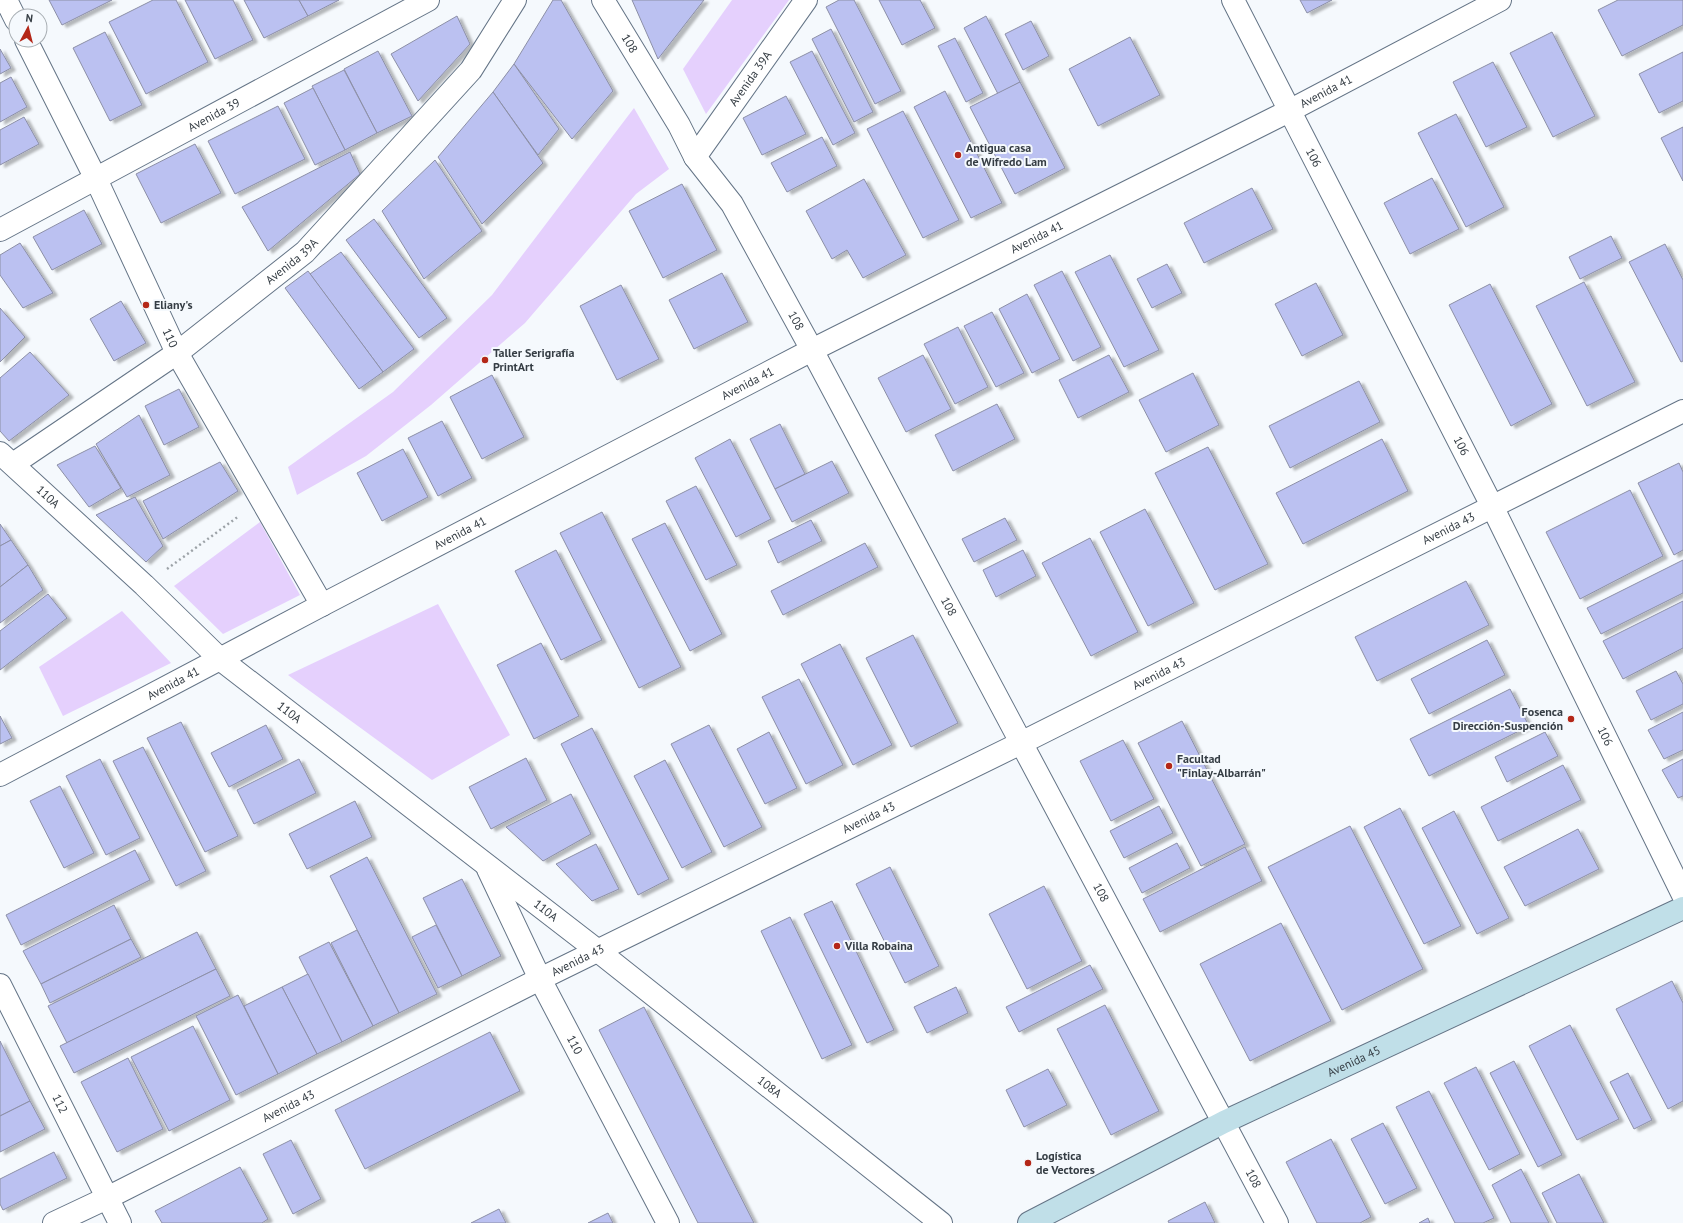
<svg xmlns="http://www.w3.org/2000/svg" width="1683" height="1223" font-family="'PT Sans',sans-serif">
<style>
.green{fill:#e5d0fd}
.building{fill:#bbc1f1;stroke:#8c8fa6;filter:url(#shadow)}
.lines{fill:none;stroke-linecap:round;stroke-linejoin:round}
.street-casing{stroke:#647486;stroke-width:24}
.secondary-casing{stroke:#647486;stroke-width:24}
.path{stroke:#9da3a8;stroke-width:2.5;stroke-dasharray:2 3;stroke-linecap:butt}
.street{stroke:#fff;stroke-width:22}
.secondary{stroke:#c0dfe8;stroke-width:22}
.poi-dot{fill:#b42718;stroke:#f5f9fd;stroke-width:1.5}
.labels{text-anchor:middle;stroke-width:4;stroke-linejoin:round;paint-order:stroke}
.street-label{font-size:12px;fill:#353d44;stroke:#f5f9fd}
.poi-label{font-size:12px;font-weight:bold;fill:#353d44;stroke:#f5f9fd;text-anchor:start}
</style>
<defs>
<filter id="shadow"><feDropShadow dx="4.5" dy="2.5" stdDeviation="1" flood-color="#0004"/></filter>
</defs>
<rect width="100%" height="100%" fill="#f5f9fd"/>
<g class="green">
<path d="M 732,0 L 789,0 L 706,114 L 683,69 Z"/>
<path d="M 634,108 L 669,169 L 636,194 L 525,323 L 431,405 L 366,456 L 297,495 L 288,467 L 393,392 L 492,295 Z"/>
<path d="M 260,522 L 300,595 L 223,634 L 174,586 Z"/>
<path d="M 438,604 L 510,735 L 432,780 L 288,675 Z"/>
<path d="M 122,611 L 171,663 L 63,716 L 39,667 Z"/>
</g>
<g class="building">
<path d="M 49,0 L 112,0 L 62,25 Z"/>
<path d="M 153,0 L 176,0 L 208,62 L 146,94 L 109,22 Z"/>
<path d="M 185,0 L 233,0 L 253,40 L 215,59 Z"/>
<path d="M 244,0 L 299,0 L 308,16 L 264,38 Z"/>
<path d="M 299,0 L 339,0 L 308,16 Z"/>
<path d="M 553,0 L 561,0 L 613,91 L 572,139 L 514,64 Z"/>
<path d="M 632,0 L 704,0 L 658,59 Z"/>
<path d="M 839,0 L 854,0 L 901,91 L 875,104 L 826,7 Z"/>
<path d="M 879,0 L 920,0 L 935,28 L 902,45 Z"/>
<path d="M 1300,0 L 1332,0 L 1307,13 Z"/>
<path d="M 1618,0 L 1683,0 L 1683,25 L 1622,56 L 1598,10 Z"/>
<path d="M 457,16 L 470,44 L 418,101 L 391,54 Z"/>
<path d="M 986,16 L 1020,82 L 998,94 L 964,28 Z"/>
<path d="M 1031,21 L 1049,56 L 1023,70 L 1005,34 Z"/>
<path d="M 831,29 L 873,112 L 854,122 L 812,39 Z"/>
<path d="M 105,32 L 142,105 L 110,121 L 73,48 Z"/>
<path d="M 1552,32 L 1595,116 L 1553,137 L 1510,53 Z"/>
<path d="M 1130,37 L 1160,95 L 1098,126 L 1069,69 Z"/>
<path d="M 955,38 L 983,93 L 966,102 L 938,46 Z"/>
<path d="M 0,49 L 11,68 L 0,74 Z"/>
<path d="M 378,51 L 412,116 L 377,133 L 344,69 Z"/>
<path d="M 812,51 L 855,133 L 833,145 L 790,62 Z"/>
<path d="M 1683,52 L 1683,101 L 1659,113 L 1639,74 Z"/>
<path d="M 1493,62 L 1527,127 L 1486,147 L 1453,82 Z"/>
<path d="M 514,64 L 559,129 L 538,155 L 493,92 Z"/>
<path d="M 344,70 L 377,133 L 345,150 L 312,86 Z"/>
<path d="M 11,77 L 27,107 L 0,122 L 0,83 Z"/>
<path d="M 1020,82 L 1065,168 L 1015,194 L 970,107 Z"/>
<path d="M 313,88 L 345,150 L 315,165 L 284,103 Z"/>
<path d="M 945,91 L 1002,203 L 971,218 L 914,107 Z"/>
<path d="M 493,92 L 543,163 L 482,224 L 438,157 Z"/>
<path d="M 786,96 L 806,134 L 762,155 L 743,118 Z"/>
<path d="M 278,106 L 305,159 L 235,194 L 208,141 Z"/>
<path d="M 903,111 L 959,220 L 923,238 L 867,129 Z"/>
<path d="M 1456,114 L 1504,207 L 1466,227 L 1418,133 Z"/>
<path d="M 24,117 L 39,144 L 0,165 L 0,130 Z"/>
<path d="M 1683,127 L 1683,181 L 1661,138 Z"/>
<path d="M 822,137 L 837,166 L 787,192 L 771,163 Z"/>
<path d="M 195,144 L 221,193 L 161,223 L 136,174 Z"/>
<path d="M 350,152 L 360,174 L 268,251 L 242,207 Z"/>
<path d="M 435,160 L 482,231 L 424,279 L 382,211 Z"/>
<path d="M 1432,178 L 1459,229 L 1410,254 L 1384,203 Z"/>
<path d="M 864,179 L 906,255 L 863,278 L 847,250 L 832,259 L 806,211 Z"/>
<path d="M 682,184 L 717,250 L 663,278 L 629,211 Z"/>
<path d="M 1252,188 L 1273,229 L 1204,263 L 1184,223 Z"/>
<path d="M 84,210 L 102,244 L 52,270 L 33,237 Z"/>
<path d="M 374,219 L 447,318 L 419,338 L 346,240 Z"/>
<path d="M 1611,236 L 1622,258 L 1580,279 L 1569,257 Z"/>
<path d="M 20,243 L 53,293 L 23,308 L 0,275 L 0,255 Z"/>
<path d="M 1665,244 L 1683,280 L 1683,361 L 1681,362 L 1629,262 Z"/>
<path d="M 341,252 L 414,349 L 383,372 L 310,274 Z"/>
<path d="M 1110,255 L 1159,350 L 1124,367 L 1075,272 Z"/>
<path d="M 1167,264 L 1182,293 L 1152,308 L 1137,279 Z"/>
<path d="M 308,271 L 383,372 L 359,389 L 285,288 Z"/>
<path d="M 1062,271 L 1101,347 L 1073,361 L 1034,285 Z"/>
<path d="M 722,273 L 748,322 L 694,349 L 669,300 Z"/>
<path d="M 1584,282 L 1635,382 L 1587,406 L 1536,306 Z"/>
<path d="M 1316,283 L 1343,335 L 1302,356 L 1275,304 Z"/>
<path d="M 1490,284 L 1552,404 L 1511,426 L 1449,305 Z"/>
<path d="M 621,285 L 659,359 L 617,380 L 580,306 Z"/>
<path d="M 1027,294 L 1060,359 L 1032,373 L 999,309 Z"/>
<path d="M 121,301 L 146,343 L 114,361 L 90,319 Z"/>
<path d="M 0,308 L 25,337 L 0,362 Z"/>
<path d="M 992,312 L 1024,373 L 996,387 L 964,326 Z"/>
<path d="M 958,327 L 988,387 L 955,404 L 924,344 Z"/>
<path d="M 30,352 L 69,395 L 9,441 L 0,431 L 0,378 Z"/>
<path d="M 923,355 L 951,409 L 906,432 L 878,378 Z"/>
<path d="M 1109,355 L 1129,392 L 1078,418 L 1059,380 Z"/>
<path d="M 1193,373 L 1219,425 L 1166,452 L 1139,400 Z"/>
<path d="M 492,375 L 524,437 L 482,459 L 450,397 Z"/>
<path d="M 1359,381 L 1380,422 L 1290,468 L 1269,426 Z"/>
<path d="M 179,389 L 199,427 L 164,445 L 145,406 Z"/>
<path d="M 997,404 L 1015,439 L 953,471 L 935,435 Z"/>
<path d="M 139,415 L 170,475 L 127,497 L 96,444 Z"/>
<path d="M 442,421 L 472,478 L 438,496 L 408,438 Z"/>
<path d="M 780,424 L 805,474 L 775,489 L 750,439 Z"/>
<path d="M 730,439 L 771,519 L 736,537 L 695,458 Z"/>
<path d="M 1382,439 L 1408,491 L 1303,544 L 1276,493 Z"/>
<path d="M 95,446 L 121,488 L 89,507 L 57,465 Z"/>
<path d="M 1208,447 L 1268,564 L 1215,590 L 1155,473 Z"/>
<path d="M 403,449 L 428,497 L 382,521 L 357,473 Z"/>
<path d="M 832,461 L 849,493 L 792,522 L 775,489 Z"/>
<path d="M 220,462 L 238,491 L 163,539 L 143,501 Z"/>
<path d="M 1679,463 L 1683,472 L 1683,550 L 1674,555 L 1638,483 Z"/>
<path d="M 696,486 L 737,565 L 706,580 L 666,501 Z"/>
<path d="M 1630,490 L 1663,556 L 1580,599 L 1546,532 Z"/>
<path d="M 135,497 L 163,546 L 146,562 L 96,515 Z"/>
<path d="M 1145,509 L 1194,603 L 1148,626 L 1100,532 Z"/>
<path d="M 602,512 L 681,667 L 639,688 L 560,533 Z"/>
<path d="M 1005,518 L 1017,540 L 974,562 L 962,539 Z"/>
<path d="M 811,520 L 822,541 L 778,563 L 768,541 Z"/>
<path d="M 665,523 L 722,634 L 690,651 L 632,539 Z"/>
<path d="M 0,524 L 11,540 L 0,546 Z"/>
<path d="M 1090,538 L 1138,632 L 1091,656 L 1042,563 Z"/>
<path d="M 11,540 L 28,565 L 0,587 L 0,546 Z"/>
<path d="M 865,543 L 878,567 L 783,615 L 771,591 Z"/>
<path d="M 556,550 L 602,640 L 561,660 L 515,571 Z"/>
<path d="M 1023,550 L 1036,576 L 996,597 L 983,570 Z"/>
<path d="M 1683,560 L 1683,593 L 1601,634 L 1587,608 Z"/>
<path d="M 28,565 L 43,590 L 0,623 L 0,587 Z"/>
<path d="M 1466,581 L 1489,625 L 1377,681 L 1355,637 Z"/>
<path d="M 48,594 L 67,618 L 0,670 L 0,631 Z"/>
<path d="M 1683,601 L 1683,648 L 1623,679 L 1603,641 Z"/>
<path d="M 913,635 L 958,723 L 911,747 L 866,658 Z"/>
<path d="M 1487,640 L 1505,675 L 1429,714 L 1411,679 Z"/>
<path d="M 541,643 L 579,716 L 534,739 L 497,665 Z"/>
<path d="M 840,644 L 892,745 L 853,765 L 801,664 Z"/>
<path d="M 1676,671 L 1683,684 L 1683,704 L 1651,720 L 1636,691 Z"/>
<path d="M 799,679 L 843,765 L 806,784 L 762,697 Z"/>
<path d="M 1510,689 L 1529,726 L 1429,776 L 1410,739 Z"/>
<path d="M 1683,712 L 1683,750 L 1664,759 L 1648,730 Z"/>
<path d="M 0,716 L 12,738 L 0,744 Z"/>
<path d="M 1182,721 L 1245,844 L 1201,866 L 1138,743 Z"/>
<path d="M 181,722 L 238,836 L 205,852 L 147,738 Z"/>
<path d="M 266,725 L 283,759 L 229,787 L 211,753 Z"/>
<path d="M 709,725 L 762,827 L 724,847 L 671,744 Z"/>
<path d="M 592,728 L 669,879 L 638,895 L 561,744 Z"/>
<path d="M 769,732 L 797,788 L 765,804 L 737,749 Z"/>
<path d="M 1545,732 L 1558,756 L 1507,782 L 1495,757 Z"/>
<path d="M 1123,740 L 1154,799 L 1111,821 L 1080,761 Z"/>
<path d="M 143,747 L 206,871 L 176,886 L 113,761 Z"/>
<path d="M 526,758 L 547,800 L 491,829 L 469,787 Z"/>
<path d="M 100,759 L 140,838 L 106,855 L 66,776 Z"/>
<path d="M 299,759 L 316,793 L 254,824 L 237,790 Z"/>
<path d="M 1683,759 L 1683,796 L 1678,798 L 1662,770 Z"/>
<path d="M 665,760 L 712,852 L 682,868 L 634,776 Z"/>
<path d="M 1563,765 L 1581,800 L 1498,841 L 1481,807 Z"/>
<path d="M 60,786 L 94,853 L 64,868 L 30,801 Z"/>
<path d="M 571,794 L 591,834 L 543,861 L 506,827 Z"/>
<path d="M 355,801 L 372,837 L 307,869 L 289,834 Z"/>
<path d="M 1159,806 L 1173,833 L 1124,858 L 1110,831 Z"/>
<path d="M 1400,808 L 1461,926 L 1424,944 L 1364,827 Z"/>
<path d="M 1454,811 L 1509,918 L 1477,934 L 1422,828 Z"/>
<path d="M 1350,826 L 1423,969 L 1342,1010 L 1268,867 Z"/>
<path d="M 1578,829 L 1599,869 L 1525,906 L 1504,867 Z"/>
<path d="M 1177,843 L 1190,868 L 1142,893 L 1129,868 Z"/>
<path d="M 596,844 L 619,889 L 592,901 L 556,864 Z"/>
<path d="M 1245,847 L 1262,881 L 1160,932 L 1143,899 Z"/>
<path d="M 135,850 L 150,880 L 21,945 L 6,915 Z"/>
<path d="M 367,857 L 437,994 L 399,1013 L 330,876 Z"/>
<path d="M 890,867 L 939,966 L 905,983 L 856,884 Z"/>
<path d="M 462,879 L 501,956 L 462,976 L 423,898 Z"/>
<path d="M 1044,886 L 1082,961 L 1027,989 L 989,914 Z"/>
<path d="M 832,901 L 894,1030 L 867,1043 L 804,914 Z"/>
<path d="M 114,905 L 131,939 L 41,984 L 23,951 Z"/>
<path d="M 790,917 L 852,1045 L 822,1059 L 761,931 Z"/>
<path d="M 1281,923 L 1331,1021 L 1250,1061 L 1200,964 Z"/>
<path d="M 436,925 L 462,976 L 438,988 L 412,937 Z"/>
<path d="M 357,930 L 399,1013 L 373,1026 L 331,943 Z"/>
<path d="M 197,932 L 216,969 L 67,1043 L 48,1006 Z"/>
<path d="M 131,939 L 141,957 L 50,1003 L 41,984 Z"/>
<path d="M 329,942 L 373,1026 L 342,1042 L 299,957 Z"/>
<path d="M 1090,965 L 1103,989 L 1019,1032 L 1006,1007 Z"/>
<path d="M 216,969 L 230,996 L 74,1073 L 60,1046 Z"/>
<path d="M 308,974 L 342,1042 L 317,1054 L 282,987 Z"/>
<path d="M 1672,981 L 1683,1003 L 1683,1101 L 1668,1109 L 1616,1009 Z"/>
<path d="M 282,987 L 317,1054 L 278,1074 L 244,1006 Z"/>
<path d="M 956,987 L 968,1013 L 927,1033 L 914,1007 Z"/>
<path d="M 238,995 L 278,1074 L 236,1095 L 196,1016 Z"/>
<path d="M 1105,1005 L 1159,1111 L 1111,1135 L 1057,1029 Z"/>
<path d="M 644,1007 L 754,1223 L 698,1223 L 599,1030 Z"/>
<path d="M 1570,1025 L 1619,1119 L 1577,1140 L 1529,1046 Z"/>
<path d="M 193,1026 L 230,1100 L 169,1131 L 131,1057 Z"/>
<path d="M 490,1032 L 520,1091 L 365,1169 L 335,1110 Z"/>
<path d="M 0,1041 L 30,1101 L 0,1116 Z"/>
<path d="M 128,1058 L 163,1129 L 117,1152 L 81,1082 Z"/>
<path d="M 1514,1061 L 1562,1155 L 1538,1167 L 1490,1073 Z"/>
<path d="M 1476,1067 L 1520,1154 L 1489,1170 L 1444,1083 Z"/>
<path d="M 1048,1069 L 1067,1105 L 1024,1127 L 1006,1090 Z"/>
<path d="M 1628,1073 L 1652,1120 L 1634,1129 L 1610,1082 Z"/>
<path d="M 1429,1091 L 1494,1218 L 1483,1223 L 1455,1223 L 1396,1107 Z"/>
<path d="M 30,1101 L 45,1129 L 0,1152 L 0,1116 Z"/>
<path d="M 1383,1123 L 1417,1188 L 1385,1204 L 1351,1139 Z"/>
<path d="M 1331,1139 L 1371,1217 L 1360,1223 L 1317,1223 L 1286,1162 Z"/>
<path d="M 291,1140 L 321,1199 L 293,1214 L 263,1154 Z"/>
<path d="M 54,1152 L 67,1178 L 3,1210 L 0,1204 L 0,1179 Z"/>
<path d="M 240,1167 L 268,1219 L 262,1223 L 162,1223 L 155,1211 Z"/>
<path d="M 1521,1169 L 1549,1223 L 1511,1223 L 1492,1185 Z"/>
<path d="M 1579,1174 L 1604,1223 L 1557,1223 L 1542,1193 Z"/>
<path d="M 1205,1202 L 1215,1223 L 1169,1223 L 1168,1221 Z"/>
<path d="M 499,1209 L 506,1223 L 471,1223 Z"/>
<path d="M 608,1213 L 613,1223 L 588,1223 Z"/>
<path d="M 1428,1218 L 1430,1223 L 1419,1223 Z"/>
</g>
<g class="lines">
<defs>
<g id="street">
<path d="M 6,0 L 16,20"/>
<path id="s1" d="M 603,0 L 679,125 L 695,157 L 732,204 L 812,350 L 1277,1223"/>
<path id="s2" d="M 1233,0 L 1492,506 L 1683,895"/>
<path id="s3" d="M 26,40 L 96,179 L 177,353 L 322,605"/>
<path id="s4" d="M 695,157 L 806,0"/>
<path id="s5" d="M 0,230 L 428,0"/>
<path id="s6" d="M 0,453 L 144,585 L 220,659 L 598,951 L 941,1223"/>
<path id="s7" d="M 13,464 L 177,353 L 305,252 L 471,70 L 515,0"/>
<path id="s8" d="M 0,775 L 322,605 L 812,350 L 1289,111 L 1500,0"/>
<path id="s9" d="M 488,869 L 540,979 L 668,1223"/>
<path id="s10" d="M 0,985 L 120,1223"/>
<path id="s11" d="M 54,1223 L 107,1198 L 540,979 L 1021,743 L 1683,411"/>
</g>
<g id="secondary">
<path id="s12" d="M 1029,1223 L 1224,1122 L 1683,908"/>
</g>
</defs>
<use href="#street" class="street-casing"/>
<use href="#secondary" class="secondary-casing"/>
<path class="path" d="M 167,569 L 239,516"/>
<use href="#street" class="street"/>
<use href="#secondary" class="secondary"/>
</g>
<g class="poi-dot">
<circle cx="958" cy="155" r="4"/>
<circle cx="146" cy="305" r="4"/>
<circle cx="485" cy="360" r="4"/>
<circle cx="1571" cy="719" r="4"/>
<circle cx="1169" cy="766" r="4"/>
<circle cx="837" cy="946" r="4"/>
<circle cx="1028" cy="1163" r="4"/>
</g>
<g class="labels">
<g class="street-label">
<text dy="4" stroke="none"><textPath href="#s1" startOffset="51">108</textPath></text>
<text dy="4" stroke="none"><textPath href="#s4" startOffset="96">Avenida 39A</textPath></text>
<text dy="4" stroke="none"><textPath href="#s8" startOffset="1492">Avenida 41</textPath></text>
<text dy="4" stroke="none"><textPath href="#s5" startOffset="243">Avenida 39</textPath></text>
<text dy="4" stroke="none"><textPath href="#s2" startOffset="177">106</textPath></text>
<text dy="4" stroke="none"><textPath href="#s8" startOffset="1168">Avenida 41</textPath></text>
<text dy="4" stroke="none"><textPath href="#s7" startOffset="345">Avenida 39A</textPath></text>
<text dy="4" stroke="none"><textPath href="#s1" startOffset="375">108</textPath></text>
<text dy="4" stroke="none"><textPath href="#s3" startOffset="331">110</textPath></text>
<text dy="4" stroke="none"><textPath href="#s8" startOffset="844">Avenida 41</textPath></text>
<text dy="4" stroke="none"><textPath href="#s2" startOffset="501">106</textPath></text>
<text dy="4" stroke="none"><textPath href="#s6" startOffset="65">110A</textPath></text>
<text dy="4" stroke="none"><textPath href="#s11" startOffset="1558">Avenida 43</textPath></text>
<text dy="4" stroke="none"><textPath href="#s8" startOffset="520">Avenida 41</textPath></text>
<text dy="4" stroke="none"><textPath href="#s1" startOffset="699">108</textPath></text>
<text dy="4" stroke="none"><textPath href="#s11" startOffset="1234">Avenida 43</textPath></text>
<text dy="4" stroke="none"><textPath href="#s8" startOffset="196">Avenida 41</textPath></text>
<text dy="4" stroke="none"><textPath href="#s6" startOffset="389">110A</textPath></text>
<text dy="4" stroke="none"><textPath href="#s2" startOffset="825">106</textPath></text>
<text dy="4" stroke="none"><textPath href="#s11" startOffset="910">Avenida 43</textPath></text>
<text dy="4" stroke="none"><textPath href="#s1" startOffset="1023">108</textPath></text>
<text dy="4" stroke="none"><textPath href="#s6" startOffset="713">110A</textPath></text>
<text dy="4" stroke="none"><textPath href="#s11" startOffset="586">Avenida 43</textPath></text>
<text dy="4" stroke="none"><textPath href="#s9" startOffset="196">110</textPath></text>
<text dy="4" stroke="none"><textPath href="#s12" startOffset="363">Avenida 45</textPath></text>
<text dy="4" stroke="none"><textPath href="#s6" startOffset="998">108A</textPath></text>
<text dy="4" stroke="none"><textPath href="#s10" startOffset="133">112</textPath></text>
<text dy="4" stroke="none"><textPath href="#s11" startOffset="262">Avenida 43</textPath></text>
<text dy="4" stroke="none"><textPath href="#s1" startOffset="1347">108</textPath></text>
</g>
<g class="poi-label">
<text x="966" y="152">Antigua casa<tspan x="966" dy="14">de Wifredo Lam</tspan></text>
<text x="154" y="309">Eliany's</text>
<text x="493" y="357">Taller Serigrafía<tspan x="493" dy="14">PrintArt</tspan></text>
<text x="1563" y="716" text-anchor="end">Fosenca<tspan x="1563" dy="14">Dirección-Suspención</tspan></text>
<text x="1177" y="763">Facultad<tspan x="1177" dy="14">"Finlay-Albarrán"</tspan></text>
<text x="845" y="950">Villa Robaina</text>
<text x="1036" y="1160">Logística<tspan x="1036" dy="14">de Vectores</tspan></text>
</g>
</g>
<g transform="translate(28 28) rotate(7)"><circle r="19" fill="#f5f9fd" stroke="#a8aeb3"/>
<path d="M0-3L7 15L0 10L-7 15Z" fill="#b42718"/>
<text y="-6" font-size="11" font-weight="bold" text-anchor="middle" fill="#353d44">N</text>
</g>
</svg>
